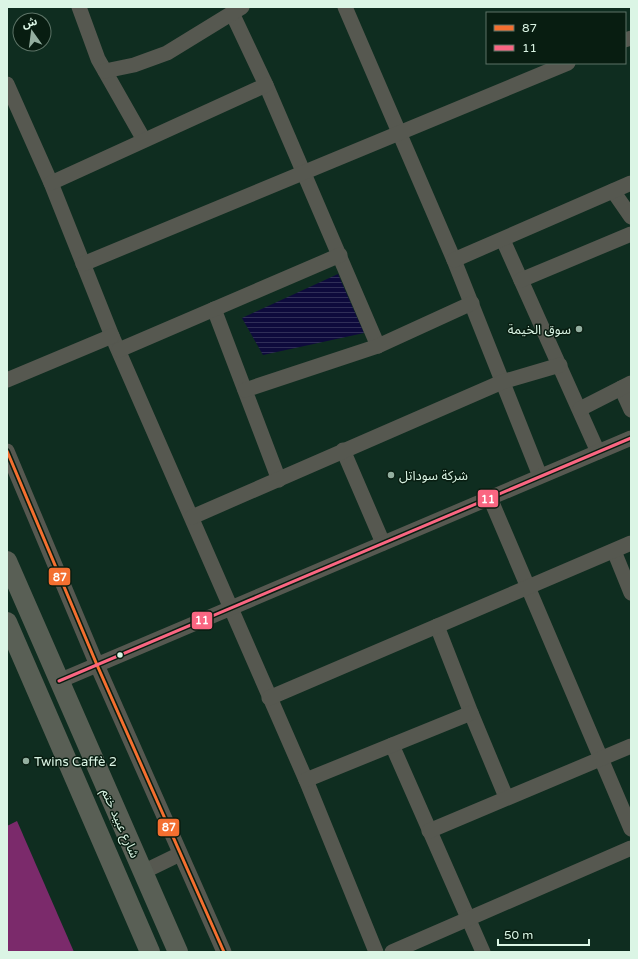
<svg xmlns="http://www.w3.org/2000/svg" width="638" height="959" font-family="'Varela Round','Noto Sans Arabic',sans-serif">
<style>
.green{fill:#7b2a6b}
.water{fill:url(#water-rules)}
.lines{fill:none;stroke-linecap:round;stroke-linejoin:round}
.minor{stroke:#565850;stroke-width:15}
.major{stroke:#595f55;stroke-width:20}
.bus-1-casing{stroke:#081d11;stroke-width:6}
.bus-2-casing{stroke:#081d11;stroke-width:6}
.bus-1{stroke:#f46f30;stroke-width:3}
.bus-2{stroke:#fa6682;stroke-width:3}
.poi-dot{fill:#94afa0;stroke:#081d11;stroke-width:1.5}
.bus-dot{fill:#dbf5e5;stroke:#081d11;stroke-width:1.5}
.labels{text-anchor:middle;stroke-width:3;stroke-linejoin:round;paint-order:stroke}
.poi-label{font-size:13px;fill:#dbf5e5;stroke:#081d11;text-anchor:start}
.street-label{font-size:13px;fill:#dbf5e5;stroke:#081d11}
.line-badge{stroke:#081d11;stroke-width:1.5}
.badge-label{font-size:11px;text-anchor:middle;font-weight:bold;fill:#fff}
</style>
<defs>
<pattern id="water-rules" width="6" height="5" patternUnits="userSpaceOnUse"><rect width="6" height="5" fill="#0e0a3c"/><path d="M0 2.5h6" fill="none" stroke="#302e58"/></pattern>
</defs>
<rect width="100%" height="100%" fill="#0f2d20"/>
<path class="green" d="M 17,821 L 74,952 L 7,952 L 7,826 Z"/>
<path class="water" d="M 338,274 L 364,333 L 263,355 L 242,318 Z"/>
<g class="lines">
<g class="minor">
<path d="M 79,7 L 98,59 L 144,140"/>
<path d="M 345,7 L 454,260 L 540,476"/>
<path d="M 232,13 L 266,85 L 378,346"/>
<path d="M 625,40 L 631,38"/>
<path d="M 105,71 L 134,65 L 167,53 L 242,7"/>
<path d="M 7,84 L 51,183 L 112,336 L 306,780 L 376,952"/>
<path d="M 51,183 L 266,85"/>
<path d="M 613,191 L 631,217"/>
<path d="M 503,240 L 598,452"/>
<path d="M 454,260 L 631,183"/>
<path d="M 83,264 L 568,63"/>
<path d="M 521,280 L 631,234"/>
<path d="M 214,309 L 279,480"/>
<path d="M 119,350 L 340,255"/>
<path d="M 7,380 L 112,336"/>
<path d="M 621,388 L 631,410"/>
<path d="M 245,390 L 378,346 L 472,303"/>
<path d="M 580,409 L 631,383"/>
<path d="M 343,450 L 383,543"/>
<path d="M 7,451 L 97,665 L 224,952"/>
<path d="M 490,498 L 631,829"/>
<path d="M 192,517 L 502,382 L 560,365"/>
<path d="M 614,551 L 631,593"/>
<path d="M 437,626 L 471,713 L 506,797"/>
<path d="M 59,681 L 631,438"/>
<path d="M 269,698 L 631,543"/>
<path d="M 392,745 L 483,952"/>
<path d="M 306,780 L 471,713"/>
<path d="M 429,831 L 631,746"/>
<path d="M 143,872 L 180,854"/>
<path d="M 392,952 L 631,848"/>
</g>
<g class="major">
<path d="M 7,561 L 178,952"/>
<path d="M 7,622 L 150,952"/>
</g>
<defs>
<path id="bus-1" d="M 7,451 L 97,665 L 224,952"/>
<path id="bus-2" d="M 59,681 L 631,438"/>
</defs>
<use href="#bus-1" class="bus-1-casing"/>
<use href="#bus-2" class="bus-2-casing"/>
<use href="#bus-1" class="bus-1"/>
<use href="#bus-2" class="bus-2"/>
</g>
<g class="poi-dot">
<circle cx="579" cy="329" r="4"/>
<circle cx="391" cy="475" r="4"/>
<circle cx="26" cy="761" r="4"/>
</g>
<circle class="bus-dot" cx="120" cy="655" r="3.5"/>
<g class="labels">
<g class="poi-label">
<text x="571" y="334" text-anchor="end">سوق الخيمة</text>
<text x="399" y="480">شركة سوداتل</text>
<text x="34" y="766">Twins Caffè 2</text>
</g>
<g class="street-label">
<text transform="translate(121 823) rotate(66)" y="5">شارع عبيد ختم</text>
</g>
</g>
<g class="line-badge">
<rect x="477" y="489" width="22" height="19" rx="4" fill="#fa6682"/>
<rect x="48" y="567" width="23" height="19" rx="4" fill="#f46f30"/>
<rect x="191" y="611" width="22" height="19" rx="4" fill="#fa6682"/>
<rect x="157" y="818" width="23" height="19" rx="4" fill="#f46f30"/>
</g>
<g class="badge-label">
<text x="488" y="503">11</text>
<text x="60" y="581">87</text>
<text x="202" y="624">11</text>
<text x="169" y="831">87</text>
</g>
<rect width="638" height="959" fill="none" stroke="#dbf5e5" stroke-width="16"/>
<rect x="486" y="12" width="140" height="52" fill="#081d11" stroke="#5c7366"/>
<rect x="494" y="25" width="20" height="6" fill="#f46f30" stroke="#5c7366"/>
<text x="522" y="32" font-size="12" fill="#dbf5e5">87</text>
<rect x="494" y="45" width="20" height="6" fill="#fa6682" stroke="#5c7366"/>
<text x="522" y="52" font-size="12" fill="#dbf5e5">11</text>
<g transform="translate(32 32) rotate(346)"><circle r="19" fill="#081d11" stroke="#5c7366"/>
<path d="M0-3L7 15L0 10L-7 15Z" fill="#94afa0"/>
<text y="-6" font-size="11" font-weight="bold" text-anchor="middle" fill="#dbf5e5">ش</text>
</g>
<path d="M498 939v6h91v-6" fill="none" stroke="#dbf5e5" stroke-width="2"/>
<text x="504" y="939" font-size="12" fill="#dbf5e5" stroke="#081d11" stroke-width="3" paint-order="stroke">50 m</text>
</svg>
